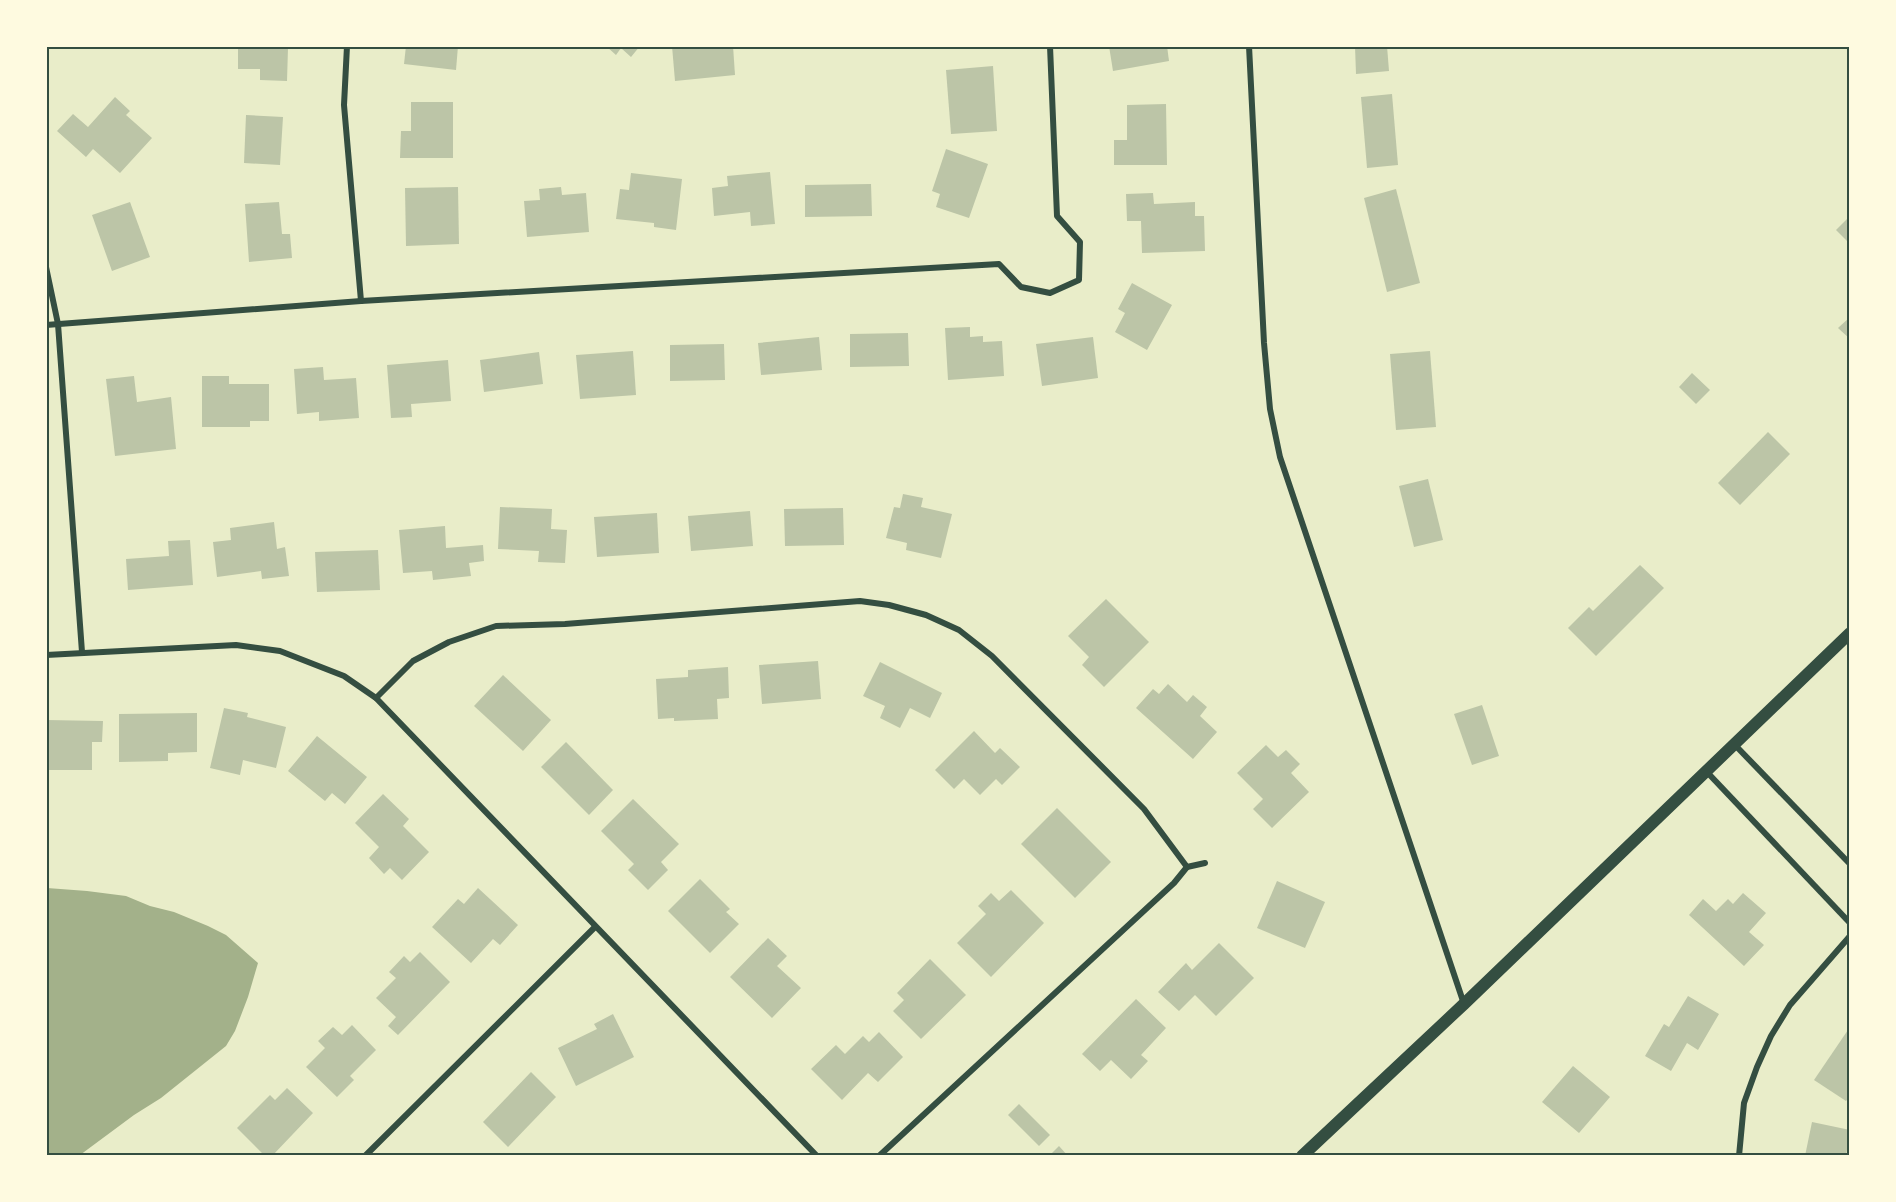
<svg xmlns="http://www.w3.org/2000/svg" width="1896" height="1202" font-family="Quicksand,sans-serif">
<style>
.water{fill:#a3b18a}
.building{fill:#bcc5a7}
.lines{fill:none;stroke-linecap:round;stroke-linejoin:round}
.minor{stroke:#344e41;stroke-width:6}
.secondary{stroke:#344e41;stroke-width:12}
.neatline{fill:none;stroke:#344e41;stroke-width:2}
</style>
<rect width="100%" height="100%" fill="#e9edc9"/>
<path class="water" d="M 47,888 L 87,891 L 126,896 L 150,906 L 174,912 L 208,926 L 226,935 L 258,963 L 248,997 L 235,1031 L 226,1046 L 161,1098 L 134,1115 L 80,1155 L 47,1155 Z"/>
<g class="building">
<path d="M 238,46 L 288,48 L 287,81 L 260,80 L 260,69 L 238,69 Z"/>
<path d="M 406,46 L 458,46 L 456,70 L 404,64 Z"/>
<path d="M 606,46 L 640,46 L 631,57 L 621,48 L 616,55 Z"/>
<path d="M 672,46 L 733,46 L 735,75 L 675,81 Z"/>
<path d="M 1109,46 L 1167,46 L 1169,61 L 1113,71 Z"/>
<path d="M 1355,46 L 1387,46 L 1389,71 L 1356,74 Z"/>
<path d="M 993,66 L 997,131 L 951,134 L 946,70 Z"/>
<path d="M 1392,94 L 1398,165 L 1367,168 L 1361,97 Z"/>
<path d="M 115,97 L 130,111 L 126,115 L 152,138 L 120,173 L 93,149 L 86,157 L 57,131 L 73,114 L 88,127 Z"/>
<path d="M 411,102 L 453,102 L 453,158 L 400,158 L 401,131 L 411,131 Z"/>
<path d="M 1166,104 L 1167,165 L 1114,165 L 1114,140 L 1127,140 L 1127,105 Z"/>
<path d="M 246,115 L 283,117 L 280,165 L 244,163 Z"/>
<path d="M 946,149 L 988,164 L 969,218 L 936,207 L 940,194 L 932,191 Z"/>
<path d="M 770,172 L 775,224 L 751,226 L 750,212 L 714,216 L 712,188 L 728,186 L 727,176 Z"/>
<path d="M 631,173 L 682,179 L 676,230 L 654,227 L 654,223 L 616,219 L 620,189 L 629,190 Z"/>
<path d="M 871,184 L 872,216 L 805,217 L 805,185 Z"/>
<path d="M 458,187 L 459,244 L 406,246 L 405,188 Z"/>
<path d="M 561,187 L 562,195 L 586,193 L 589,232 L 527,237 L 524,201 L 540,200 L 539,189 Z"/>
<path d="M 1396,189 L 1420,283 L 1387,292 L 1364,198 Z"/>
<path d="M 1153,193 L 1154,204 L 1195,202 L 1195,216 L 1204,216 L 1205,251 L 1142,253 L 1141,221 L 1127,221 L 1126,194 Z"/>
<path d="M 130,202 L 150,257 L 112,271 L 92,215 Z"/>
<path d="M 279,202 L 282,234 L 290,234 L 292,258 L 249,262 L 245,204 Z"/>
<path d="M 1850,216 L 1850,244 L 1836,230 Z"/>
<path d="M 1132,283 L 1172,305 L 1147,350 L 1115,332 L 1125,313 L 1118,309 Z"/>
<path d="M 1850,317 L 1850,339 L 1838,328 Z"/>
<path d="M 970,327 L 970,337 L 983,336 L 983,342 L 1002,341 L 1004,376 L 948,380 L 945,328 Z"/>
<path d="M 908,333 L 909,366 L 850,367 L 850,334 Z"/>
<path d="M 819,337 L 822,370 L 761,375 L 758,343 Z"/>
<path d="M 1093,337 L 1098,378 L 1042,386 L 1036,344 Z"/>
<path d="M 724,344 L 725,380 L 670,381 L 670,345 Z"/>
<path d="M 633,351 L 636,395 L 580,399 L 576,355 Z"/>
<path d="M 1430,351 L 1436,427 L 1396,430 L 1390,354 Z"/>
<path d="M 539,352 L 543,384 L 484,392 L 480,360 Z"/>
<path d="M 448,360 L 451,401 L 411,404 L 412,417 L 391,418 L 387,365 Z"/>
<path d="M 323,367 L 324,380 L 356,378 L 359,418 L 319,421 L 319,412 L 297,414 L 294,369 Z"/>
<path d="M 1692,373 L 1710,390 L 1696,404 L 1679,387 Z"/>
<path d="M 134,376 L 137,402 L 171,397 L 176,449 L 115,456 L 106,379 Z"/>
<path d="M 202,376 L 229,376 L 229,384 L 269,384 L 269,421 L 250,421 L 250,427 L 202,427 Z"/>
<path d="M 1768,432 L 1790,454 L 1740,505 L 1718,483 Z"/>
<path d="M 1428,479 L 1443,540 L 1414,547 L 1399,486 Z"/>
<path d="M 903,494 L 923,498 L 921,507 L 952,514 L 941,558 L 906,550 L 907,543 L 886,538 L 894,507 L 900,508 Z"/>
<path d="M 500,507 L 552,509 L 551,529 L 567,530 L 565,563 L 538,562 L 539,551 L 498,549 Z"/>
<path d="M 843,508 L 844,545 L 785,546 L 784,509 Z"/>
<path d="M 750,511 L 753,546 L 691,551 L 688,516 Z"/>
<path d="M 657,513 L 659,553 L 597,557 L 594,517 Z"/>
<path d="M 274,522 L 277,549 L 285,547 L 289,576 L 262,579 L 261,571 L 217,577 L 213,542 L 231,540 L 230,528 Z"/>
<path d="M 445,526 L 446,548 L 483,545 L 484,561 L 469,563 L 471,576 L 433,580 L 432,571 L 403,573 L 399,530 Z"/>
<path d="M 190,540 L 193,585 L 128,590 L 126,559 L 169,556 L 168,541 Z"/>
<path d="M 378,550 L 380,590 L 317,592 L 315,552 Z"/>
<path d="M 1640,565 L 1664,588 L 1596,656 L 1568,628 L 1589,607 L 1593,611 Z"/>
<path d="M 1106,599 L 1149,642 L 1104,687 L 1082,665 L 1089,657 L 1068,636 Z"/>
<path d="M 818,661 L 821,699 L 762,704 L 759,665 Z"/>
<path d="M 880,662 L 942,693 L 930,718 L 910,708 L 900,728 L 880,718 L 885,706 L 863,696 Z"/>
<path d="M 728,667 L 729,698 L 717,699 L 718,719 L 674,721 L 674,718 L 658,719 L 656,679 L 688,677 L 688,670 Z"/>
<path d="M 503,675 L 551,720 L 523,751 L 474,706 Z"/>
<path d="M 1168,684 L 1187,702 L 1193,695 L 1207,707 L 1200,716 L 1217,732 L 1193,759 L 1136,708 L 1153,689 L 1159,694 Z"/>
<path d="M 1482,705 L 1499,756 L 1472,765 L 1454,714 Z"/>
<path d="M 224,708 L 248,713 L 247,717 L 286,727 L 276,768 L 243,760 L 240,775 L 210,768 Z"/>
<path d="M 197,713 L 197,752 L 168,753 L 168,761 L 119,762 L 119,714 Z"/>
<path d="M 46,720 L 103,721 L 102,742 L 92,742 L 92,770 L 46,770 Z"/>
<path d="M 974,731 L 995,753 L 1000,748 L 1020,767 L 1002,785 L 996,779 L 980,795 L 964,779 L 954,789 L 935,770 Z"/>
<path d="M 317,736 L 367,777 L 345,804 L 332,793 L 325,801 L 288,771 Z"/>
<path d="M 566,742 L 613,790 L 589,815 L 541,767 Z"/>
<path d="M 1266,745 L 1278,757 L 1286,750 L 1300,764 L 1291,773 L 1309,792 L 1272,828 L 1253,809 L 1263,799 L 1237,773 Z"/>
<path d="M 383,794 L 409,819 L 403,826 L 429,852 L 402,880 L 390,868 L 384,874 L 369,858 L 379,847 L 355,823 Z"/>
<path d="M 633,799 L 679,844 L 661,862 L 668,870 L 648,890 L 628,870 L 634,864 L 601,831 Z"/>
<path d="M 1057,808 L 1111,862 L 1075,898 L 1021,844 Z"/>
<path d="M 700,879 L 730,909 L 726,912 L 739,924 L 710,953 L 668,911 Z"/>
<path d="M 1277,881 L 1325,902 L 1305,948 L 1257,928 Z"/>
<path d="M 478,888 L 518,925 L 500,945 L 493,939 L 471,963 L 432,927 L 458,899 L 464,904 Z"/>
<path d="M 1011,890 L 1044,923 L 991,977 L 957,943 L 986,914 L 978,906 L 991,893 L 999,901 Z"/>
<path d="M 1743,893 L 1766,913 L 1749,932 L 1764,945 L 1744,966 L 1689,915 L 1703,899 L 1716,911 L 1728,899 L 1733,904 Z"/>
<path d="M 768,938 L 787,956 L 777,966 L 801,988 L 772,1018 L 730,977 Z"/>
<path d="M 1219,943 L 1254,978 L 1216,1016 L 1195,995 L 1179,1011 L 1158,992 L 1186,963 L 1192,970 Z"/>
<path d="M 420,952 L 450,982 L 398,1035 L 388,1026 L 396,1017 L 376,998 L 396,978 L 389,972 L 404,956 L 410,962 Z"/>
<path d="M 930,959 L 966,995 L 921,1039 L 893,1011 L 904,1000 L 897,993 Z"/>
<path d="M 1688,996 L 1719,1014 L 1698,1050 L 1687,1043 L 1671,1071 L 1645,1056 L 1664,1024 L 1669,1027 Z"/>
<path d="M 1136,999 L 1166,1028 L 1141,1055 L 1148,1061 L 1131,1079 L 1111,1060 L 1100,1071 L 1082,1054 Z"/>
<path d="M 613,1014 L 634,1057 L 576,1086 L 558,1048 L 597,1029 L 594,1024 Z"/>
<path d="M 352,1025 L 376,1050 L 350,1076 L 354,1080 L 337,1097 L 306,1067 L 325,1048 L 318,1041 L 333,1027 L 342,1035 Z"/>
<path d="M 1850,1027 L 1850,1096 L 1846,1101 L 1814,1080 Z"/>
<path d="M 879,1032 L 903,1057 L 878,1082 L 868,1073 L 842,1100 L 811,1069 L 836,1045 L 845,1054 L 863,1036 L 869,1042 Z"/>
<path d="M 1573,1066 L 1610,1097 L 1579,1133 L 1542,1102 Z"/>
<path d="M 531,1072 L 556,1097 L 508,1147 L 483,1122 Z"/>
<path d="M 287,1088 L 313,1113 L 272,1156 L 265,1156 L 237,1128 L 270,1095 L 275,1100 Z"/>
<path d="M 1019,1104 L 1050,1135 L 1039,1146 L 1008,1115 Z"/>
<path d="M 1812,1122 L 1850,1130 L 1846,1156 L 1805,1156 Z"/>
<path d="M 1059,1146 L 1068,1156 L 1049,1156 Z"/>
</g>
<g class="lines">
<g class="minor">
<path d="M 347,46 L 344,105 L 361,301"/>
<path d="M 1249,46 L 1264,343 L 1270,409 L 1280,457 L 1464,1004"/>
<path d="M 46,267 L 58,324 L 82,652"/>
<path d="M 46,325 L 361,301 L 999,264 L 1021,287 L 1050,293 L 1079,280 L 1080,242 L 1057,216 L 1050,46"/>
<path d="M 46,655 L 236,645 L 280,651 L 344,676 L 376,698 L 817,1156"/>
<path d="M 376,698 L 413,661 L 449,642 L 496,626 L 565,624 L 860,601 L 889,605 L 926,615 L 959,630 L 992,656 L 1144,809 L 1187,867 L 1205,863"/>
<path d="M 1734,744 L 1850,864"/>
<path d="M 1706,771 L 1850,923"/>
<path d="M 365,1156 L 595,927"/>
<path d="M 879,1156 L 1174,883 L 1187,867"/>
<path d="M 1739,1156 L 1744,1103 L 1757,1067 L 1771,1036 L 1790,1005 L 1850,936"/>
</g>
<path class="secondary" d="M 1302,1156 L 1464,1004 L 1850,633"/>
</g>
<rect width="1896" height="1202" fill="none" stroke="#fefae0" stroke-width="96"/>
<rect x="48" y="48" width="1800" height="1106" class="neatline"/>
</svg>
